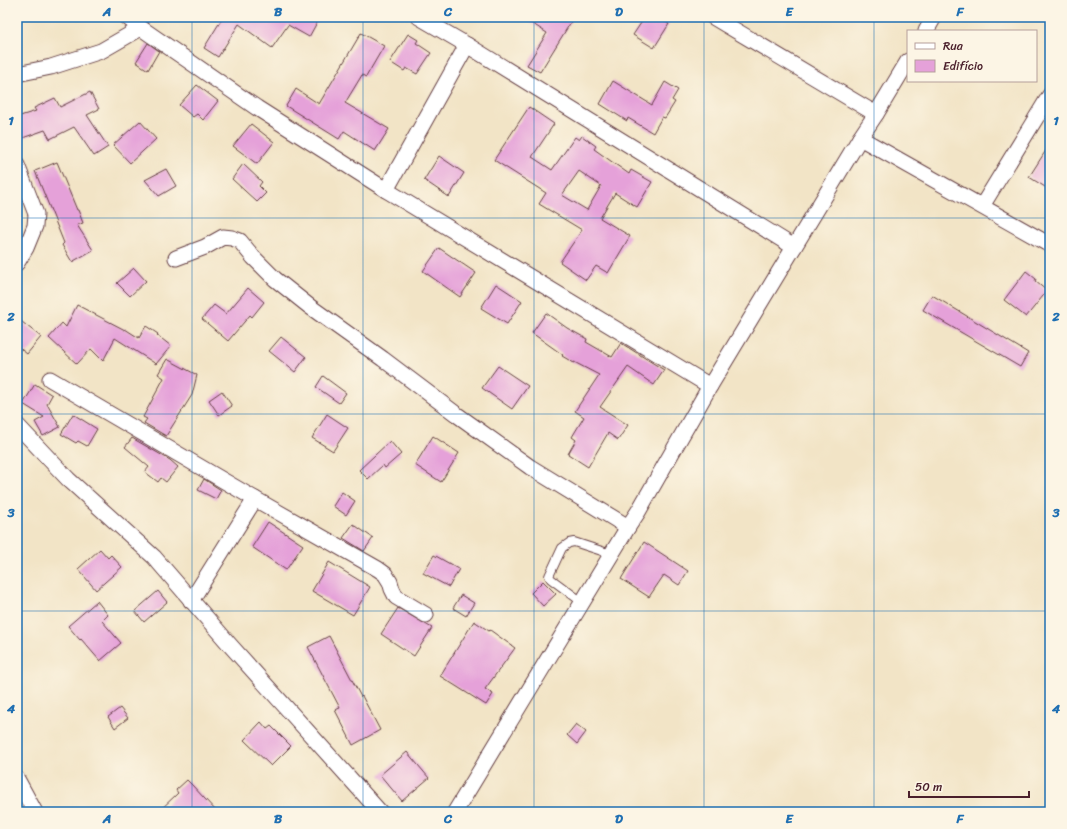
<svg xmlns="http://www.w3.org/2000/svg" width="1067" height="829" font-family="Sriracha,sans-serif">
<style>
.building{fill:#e5a1d9;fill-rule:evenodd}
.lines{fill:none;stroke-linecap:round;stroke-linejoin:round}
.service-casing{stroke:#633d42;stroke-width:10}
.minor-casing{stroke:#633d42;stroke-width:17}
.service{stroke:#fff;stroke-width:8}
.minor{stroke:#fff;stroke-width:15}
.grid{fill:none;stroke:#1f6fb2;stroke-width:1;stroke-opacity:0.55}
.neatline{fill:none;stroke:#1f6fb2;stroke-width:1.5}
.grid-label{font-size:13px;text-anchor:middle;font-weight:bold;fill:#1f6fb2}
</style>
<rect width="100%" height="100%" fill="#fcf5e5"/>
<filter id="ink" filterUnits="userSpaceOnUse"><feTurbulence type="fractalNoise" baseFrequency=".025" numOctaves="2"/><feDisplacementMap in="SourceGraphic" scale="8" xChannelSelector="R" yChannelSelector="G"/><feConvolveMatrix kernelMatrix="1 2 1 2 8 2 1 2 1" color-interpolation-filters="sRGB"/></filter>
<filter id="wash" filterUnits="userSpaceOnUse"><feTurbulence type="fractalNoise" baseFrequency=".012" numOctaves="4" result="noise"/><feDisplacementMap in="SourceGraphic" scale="16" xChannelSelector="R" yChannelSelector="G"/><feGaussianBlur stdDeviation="0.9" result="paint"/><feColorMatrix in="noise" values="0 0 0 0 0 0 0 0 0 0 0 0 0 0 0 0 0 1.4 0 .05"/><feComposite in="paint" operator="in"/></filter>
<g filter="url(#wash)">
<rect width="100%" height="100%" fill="#f2e4c6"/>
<g id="blocks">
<g class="building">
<path d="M 223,17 L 320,17 L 309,37 L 288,25 L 272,48 L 239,24 L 218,57 L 204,48 Z"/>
<path d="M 522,17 L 574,17 L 540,72 L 527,65 L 547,33 Z"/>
<path d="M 645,17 L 657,17 L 669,24 L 654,48 L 633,35 Z"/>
<path d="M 361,33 L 384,46 L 366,77 L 362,75 L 345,103 L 389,129 L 375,151 L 344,131 L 339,139 L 286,106 L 296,89 L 319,104 Z"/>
<path d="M 408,34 L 418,40 L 416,43 L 431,53 L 417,74 L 406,68 L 404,71 L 390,62 Z"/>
<path d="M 148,43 L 159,51 L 148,70 L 136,62 Z"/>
<path d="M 613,81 L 652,105 L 665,82 L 678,90 L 672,100 L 675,102 L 665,118 L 662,117 L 653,133 L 628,118 L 627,121 L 600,104 Z"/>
<path d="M 197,85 L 218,101 L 203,120 L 197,114 L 193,117 L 179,105 Z"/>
<path d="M 90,92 L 99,109 L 87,115 L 108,147 L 94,156 L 74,127 L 50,139 L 45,130 L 17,140 L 17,117 L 36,111 L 34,108 L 55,98 L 60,107 Z"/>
<path d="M 529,107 L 554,124 L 532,157 L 552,170 L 575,137 L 579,140 L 582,136 L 596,146 L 594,149 L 629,174 L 631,170 L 652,182 L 637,207 L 615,193 L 600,218 L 630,236 L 608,273 L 596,266 L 586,280 L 560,262 L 582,230 L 539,204 L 546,193 L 494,160 ZM 579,171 L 601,186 L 587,210 L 562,195 Z"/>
<path d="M 140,121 L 156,139 L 130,163 L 113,145 Z"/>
<path d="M 251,124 L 274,142 L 257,164 L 233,146 Z"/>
<path d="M 1050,144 L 1050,190 L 1029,177 Z"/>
<path d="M 439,156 L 464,173 L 449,197 L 424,180 Z"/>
<path d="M 57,162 L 77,210 L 78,210 L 83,223 L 77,225 L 93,250 L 72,262 L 62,245 L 64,243 L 35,171 Z"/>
<path d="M 243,164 L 262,182 L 259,186 L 266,193 L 257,202 L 232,179 Z"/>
<path d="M 166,169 L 176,186 L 159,196 L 145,180 Z"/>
<path d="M 439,248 L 476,273 L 460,297 L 423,271 Z"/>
<path d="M 134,268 L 146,281 L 130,296 L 117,283 Z"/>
<path d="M 1026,271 L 1036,279 L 1035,281 L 1047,291 L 1026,317 L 1004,300 Z"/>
<path d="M 496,284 L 522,301 L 507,324 L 481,308 Z"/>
<path d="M 248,288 L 264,302 L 252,317 L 250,315 L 228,341 L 202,319 L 214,305 L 226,314 Z"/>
<path d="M 932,295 L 1028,353 L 1020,367 L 923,310 Z"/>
<path d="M 77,305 L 125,330 L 125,329 L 139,338 L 146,326 L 158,334 L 157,335 L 171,346 L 156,364 L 115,338 L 103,361 L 91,349 L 77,364 L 49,338 L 62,323 L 66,327 Z"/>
<path d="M 546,313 L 567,328 L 587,339 L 586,342 L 612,357 L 621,343 L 664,370 L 654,385 L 628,367 L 600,407 L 628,425 L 618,440 L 608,433 L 588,467 L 568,454 L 576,440 L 572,437 L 584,417 L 575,411 L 599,375 L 574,362 L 574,363 L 562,356 L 563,355 L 532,333 Z"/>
<path d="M 17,318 L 41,337 L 27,354 L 17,346 Z"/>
<path d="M 281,337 L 306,357 L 295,372 L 269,351 Z"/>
<path d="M 167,359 L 197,375 L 192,395 L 166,436 L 144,423 L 147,419 L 143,417 L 164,378 L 158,374 Z"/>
<path d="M 498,366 L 528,386 L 512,409 L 482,388 Z"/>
<path d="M 323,376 L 346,393 L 339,403 L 316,387 Z"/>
<path d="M 35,384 L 52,395 L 47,404 L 60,427 L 43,436 L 35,422 L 44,417 L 23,404 Z"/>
<path d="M 222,391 L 232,406 L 219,415 L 209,400 Z"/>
<path d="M 73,414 L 97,429 L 87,446 L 78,441 L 76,443 L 61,434 Z"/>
<path d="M 327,414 L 348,428 L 333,451 L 312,438 Z"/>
<path d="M 433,436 L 459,453 L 441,482 L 415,465 Z"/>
<path d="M 132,438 L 170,460 L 178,467 L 166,482 L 161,478 L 158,482 L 145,472 L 149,467 L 125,447 Z"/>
<path d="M 390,441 L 401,454 L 385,468 L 383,465 L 368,479 L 359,470 Z"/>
<path d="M 204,479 L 221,490 L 216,499 L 198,490 Z"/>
<path d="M 342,492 L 355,501 L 346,515 L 333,506 Z"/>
<path d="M 268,522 L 303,545 L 286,570 L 252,547 Z"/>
<path d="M 353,524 L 373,538 L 364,551 L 343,538 Z"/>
<path d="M 644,542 L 688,571 L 679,585 L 664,575 L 649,597 L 621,579 Z"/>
<path d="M 100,549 L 108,558 L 111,555 L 122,567 L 96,590 L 78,569 Z"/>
<path d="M 434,555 L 459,569 L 449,587 L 423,573 Z"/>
<path d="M 329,562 L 370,587 L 353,615 L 312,591 Z"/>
<path d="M 543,581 L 556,594 L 543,606 L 531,593 Z"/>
<path d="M 158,591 L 167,602 L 144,622 L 135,611 Z"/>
<path d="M 461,595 L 474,603 L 466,616 L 453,608 Z"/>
<path d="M 97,601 L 108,615 L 102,621 L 121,643 L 100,661 L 81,639 L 80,640 L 68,626 Z"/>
<path d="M 398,608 L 432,628 L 414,656 L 381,634 Z"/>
<path d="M 474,621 L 489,631 L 490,630 L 515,648 L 485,689 L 493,694 L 486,705 L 440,676 Z"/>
<path d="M 329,636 L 361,697 L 362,696 L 380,730 L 353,745 L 335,710 L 340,708 L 308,647 Z"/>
<path d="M 120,708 L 128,718 L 115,728 L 108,717 Z"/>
<path d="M 261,722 L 267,729 L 271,726 L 291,746 L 271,766 L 244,740 Z"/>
<path d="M 576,724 L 586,732 L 577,744 L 567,735 Z"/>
<path d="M 407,752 L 429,778 L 402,801 L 380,775 Z"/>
<path d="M 187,780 L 192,785 L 217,812 L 158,812 L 178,793 L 176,790 Z"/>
</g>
</g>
</g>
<g filter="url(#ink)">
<use href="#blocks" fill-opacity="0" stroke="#633d42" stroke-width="1"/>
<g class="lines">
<defs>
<path id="service" d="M 582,602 L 551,579 L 549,576 L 562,548 L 569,543 L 574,542 L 611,554"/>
<g id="minor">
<path d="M 127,17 L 141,28 L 257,108 L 386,190 L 710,386"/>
<path d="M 419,17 L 467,45 L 794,247"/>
<path d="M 713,17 L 876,114"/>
<path d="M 926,31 L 934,17"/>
<path d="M 17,74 L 51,67 L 101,51 L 141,28"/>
<path d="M 860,138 L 1050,245"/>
<path d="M 17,165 L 36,214 L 35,226 L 26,248 L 17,263"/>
<path d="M 386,190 L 467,45"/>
<path d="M 982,206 L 1050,95"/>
<path d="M 176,258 L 205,247 L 223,237 L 232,238 L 240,241 L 253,257 L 275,279 L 309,306 L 383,359 L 456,414 L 530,467 L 628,527"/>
<path d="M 50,379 L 255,499 L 378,569 L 385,574 L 390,582 L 392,589 L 396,597 L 426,615"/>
<path d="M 17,425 L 68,479 L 154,557 L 230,645 L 380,812"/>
<path d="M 191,601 L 255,499"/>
<path d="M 17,779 L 35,812"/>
<path d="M 455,812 L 628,527 L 638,512 L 710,386 L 860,138 L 876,114 L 908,61"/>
</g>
</defs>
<use href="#service" class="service-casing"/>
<use href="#minor" class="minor-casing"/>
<use href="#service" class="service"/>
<use href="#minor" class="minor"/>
</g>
</g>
<path class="grid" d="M 192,17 L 192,812M 363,17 L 363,812M 534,17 L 534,812M 704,17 L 704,812M 874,17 L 874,812M 17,218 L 1050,218M 17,414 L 1050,414M 17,611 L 1050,611"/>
<rect width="1067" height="829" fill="none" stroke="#fcf5e5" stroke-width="44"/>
<rect x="907" y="30" width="130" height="52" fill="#fcf5e5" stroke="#b59f9b"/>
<rect x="915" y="43" width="20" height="6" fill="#ffffff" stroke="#b59f9b"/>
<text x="943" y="50" font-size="12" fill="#4a1f2b">Rua</text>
<rect x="915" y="60" width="20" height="12" fill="#e5a1d9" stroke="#b59f9b"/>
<text x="943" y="70" font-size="12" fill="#4a1f2b">Edifício</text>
<path d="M909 791v6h120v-6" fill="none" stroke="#4a1f2b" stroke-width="2"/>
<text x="915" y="791" font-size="12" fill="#4a1f2b" stroke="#fcf5e5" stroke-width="3" paint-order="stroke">50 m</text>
<rect x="22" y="22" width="1023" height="785" class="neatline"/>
<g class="grid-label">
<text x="107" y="16">A</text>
<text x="278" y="16">B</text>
<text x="448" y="16">C</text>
<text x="619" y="16">D</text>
<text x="789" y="16">E</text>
<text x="960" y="16">F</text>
<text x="11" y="125">1</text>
<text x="1056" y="125">1</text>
<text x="11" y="321">2</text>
<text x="1056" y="321">2</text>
<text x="11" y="517">3</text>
<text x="1056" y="517">3</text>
<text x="11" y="713">4</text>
<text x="1056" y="713">4</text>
<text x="107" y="823">A</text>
<text x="278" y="823">B</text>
<text x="448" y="823">C</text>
<text x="619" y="823">D</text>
<text x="789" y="823">E</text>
<text x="960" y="823">F</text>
</g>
</svg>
